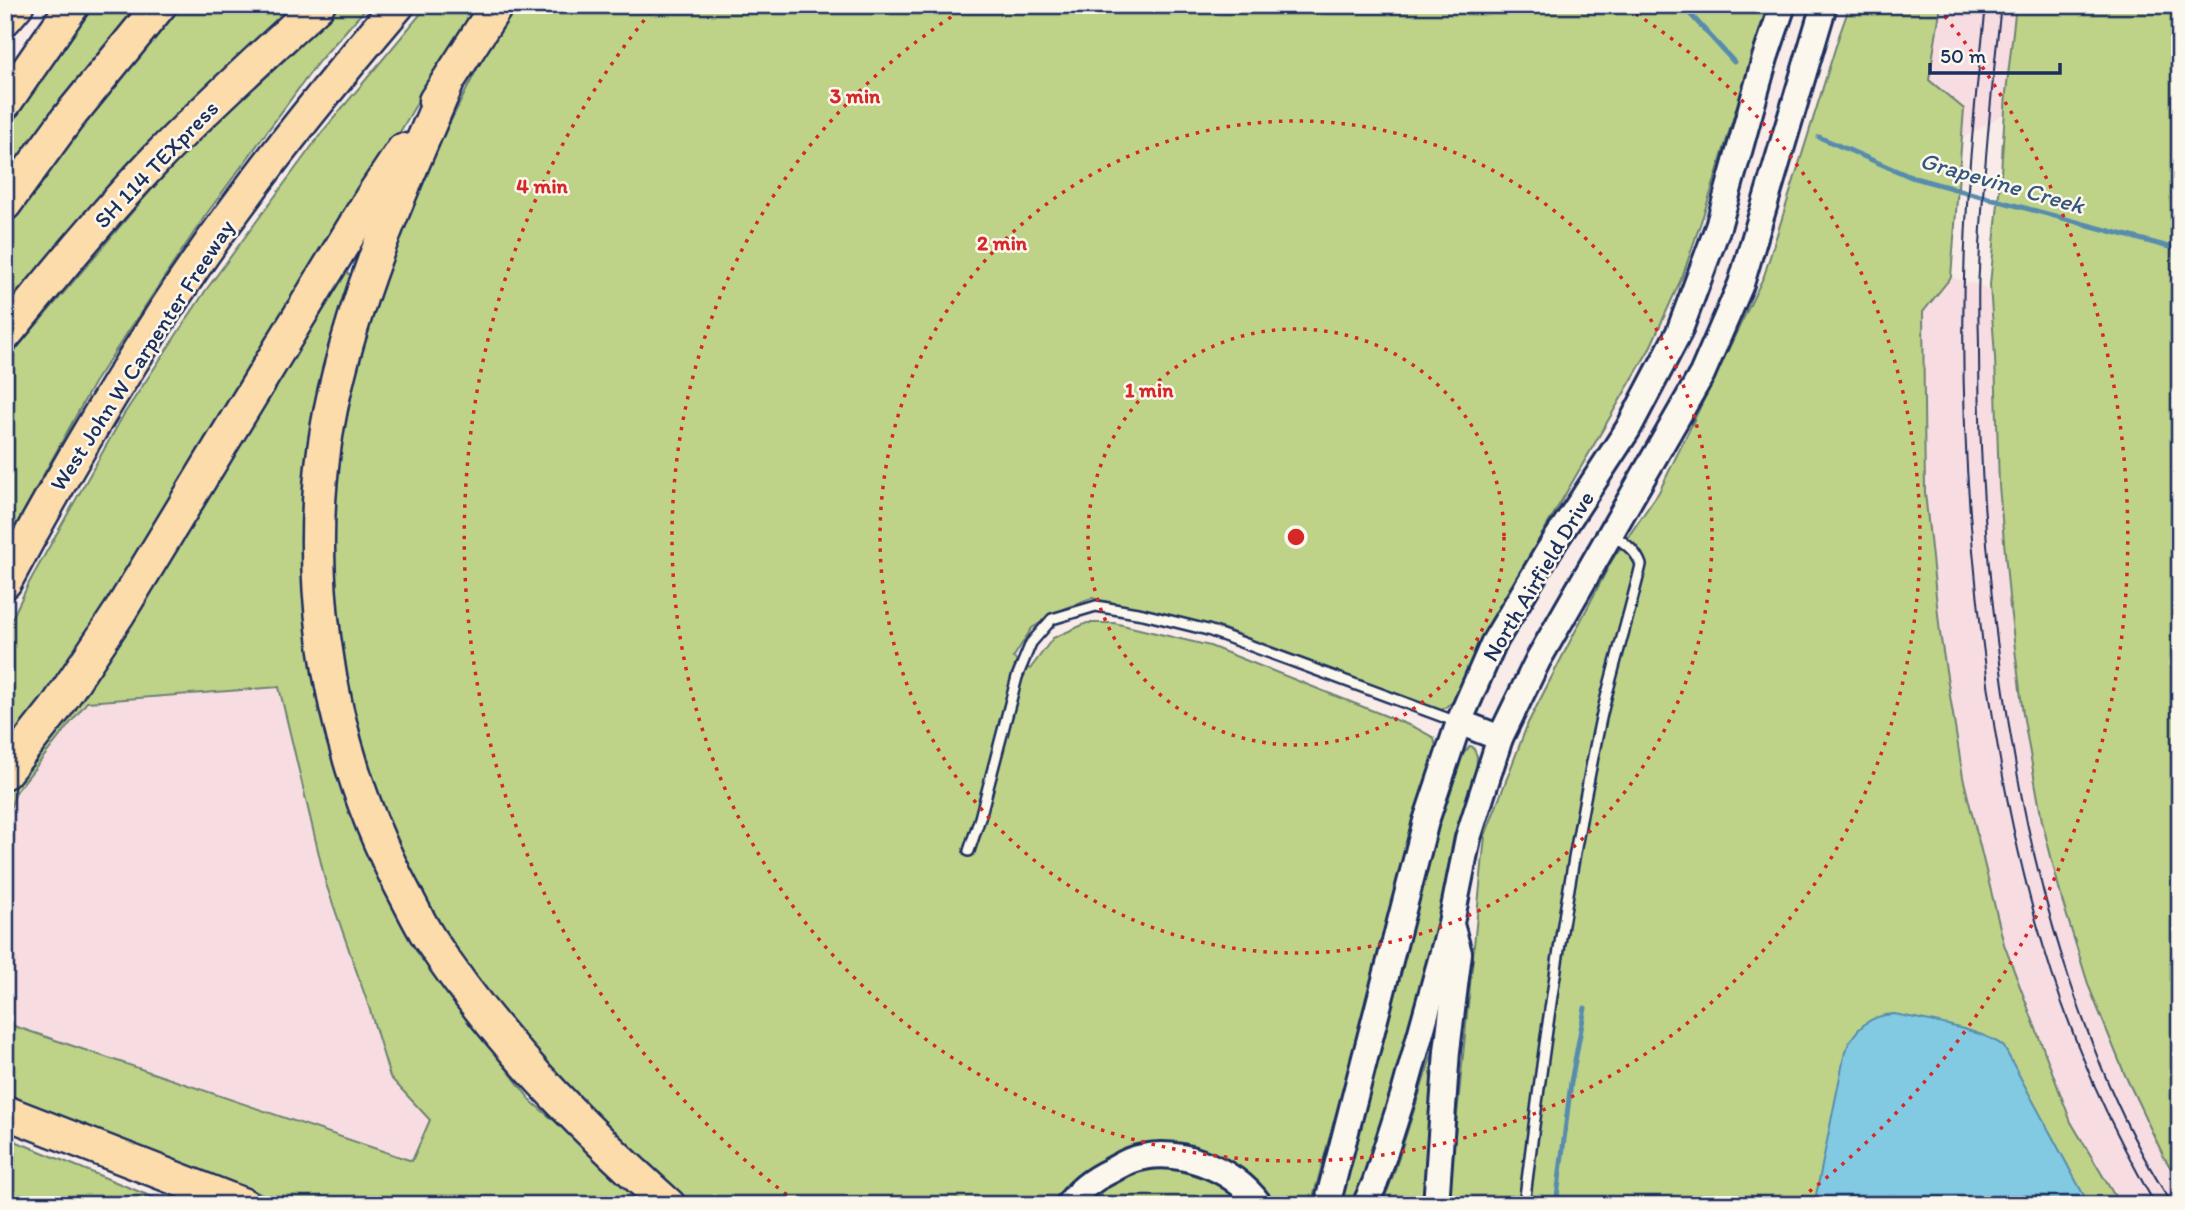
<svg xmlns="http://www.w3.org/2000/svg" width="2185" height="1210" font-family="Itim,sans-serif">
<style>
.built{fill:#f7dde1}
.green{fill:#bed388;stroke:#6c8173;stroke-width:2}
.water{fill:#81cae2;stroke:#588cad;stroke-width:2}
.lines{fill:none;stroke-linecap:round;stroke-linejoin:round}
.stream{stroke:#588cad;stroke-width:5}
.lane-casing{stroke:#1b2f5e;stroke-width:14}
.secondary-casing{stroke:#1b2f5e;stroke-width:30}
.highway-casing{stroke:#1b2f5e;stroke-width:37}
.lane{stroke:#fbf7ec;stroke-width:9}
.secondary{stroke:#fbf7ec;stroke-width:24}
.highway{stroke:#fddcac;stroke-width:32}
.tram{stroke:#1b2f5e;stroke-width:2}
.ring{fill:none;stroke:#d62828;stroke-width:3.5;stroke-dasharray:3.5 7}
.labels{text-anchor:middle;stroke-width:5;stroke-linejoin:round;paint-order:stroke}
.street-label{font-size:23px;fill:#1b2f5e;stroke:#fbf7ec}
.water-label{font-size:24px;font-style:italic;fill:#34567f;stroke:#fbf7ec}
.centre{fill:#d62828;stroke:#fbf7ec;stroke-width:3.5}
.ring-label{font-size:21px;text-anchor:middle;font-weight:bold;fill:#d62828;stroke:#fbf7ec;stroke-width:5;stroke-linejoin:round;paint-order:stroke}
</style>
<rect width="100%" height="100%" fill="#f9ebe7"/>
<filter id="ink" filterUnits="userSpaceOnUse"><feTurbulence type="fractalNoise" baseFrequency=".0143" numOctaves="2"/><feDisplacementMap in="SourceGraphic" scale="14" xChannelSelector="R" yChannelSelector="G"/><feConvolveMatrix kernelMatrix="1 2 1 2 8 2 1 2 1" color-interpolation-filters="sRGB"/></filter>
<g filter="url(#ink)">
<g class="built">
<path d="M 1941,5 L 2037,5 L 2024,102 L 1963,138 L 1964,109 L 1929,80 Z"/>
<path d="M 1951,277 L 1983,287 L 2030,324 L 2180,1144 L 2180,1205 L 2120,1205 L 2071,1122 L 2004,944 L 1963,777 L 1940,633 L 1925,492 L 1923,312 Z"/>
<path d="M 279,687 L 326,884 L 369,1007 L 390,1077 L 430,1121 L 412,1161 L 5,1023 L 5,823 L 16,792 L 87,702 Z"/>
</g>
<g class="green">
<path d="M 87,5 L 145,5 L 5,181 L 5,120 L 23,90 Z"/>
<path d="M 171,5 L 307,5 L 5,321 L 5,216 Z"/>
<path d="M 341,5 L 369,5 L 319,61 L 205,216 L 94,383 L 5,545 L 5,362 L 184,151 Z"/>
<path d="M 428,5 L 481,5 L 439,65 L 375,175 L 341,271 L 359,278 L 313,482 L 356,812 L 420,955 L 532,1102 L 655,1205 L 290,1205 L 5,1094 L 5,1023 L 412,1161 L 430,1120 L 390,1077 L 369,1007 L 326,884 L 279,687 L 87,702 L 16,792 L 5,823 L 5,633 L 30,581 L 124,414 L 206,290 L 323,131 Z"/>
<path d="M 518,5 L 1767,5 L 1711,192 L 1683,275 L 1649,350 L 1534,548 L 1454,701 L 1440,711 L 1219,627 L 1092,598 L 1064,609 L 1032,628 L 1013,658 L 1030,669 L 1053,638 L 1087,623 L 1114,623 L 1210,646 L 1416,728 L 1434,738 L 1436,748 L 1311,1205 L 1270,1205 L 1179,1151 L 1058,1205 L 692,1205 L 593,1115 L 469,981 L 372,802 L 346,692 L 330,586 L 339,455 L 370,308 L 414,194 L 482,59 Z"/>
<path d="M 1850,5 L 1941,5 L 1929,80 L 1964,109 L 1951,277 L 1923,312 L 1925,492 L 1940,633 L 1963,777 L 2004,944 L 2071,1122 L 2120,1205 L 1448,1205 L 1485,836 L 1528,723 L 1612,560 L 1659,492 L 1764,276 L 1839,36 Z"/>
<path d="M 2016,5 L 2180,5 L 2180,1183 L 2164,1157 L 2125,1075 L 2089,987 L 2062,900 L 2042,821 L 2023,714 L 2010,608 L 1999,486 L 1995,357 L 1990,285 L 2001,173 L 2006,93 Z"/>
<path d="M 1470,746 L 1473,747 L 1477,756 L 1476,778 L 1443,908 L 1379,1141 L 1354,1205 L 1337,1205 L 1452,767 Z"/>
<path d="M 1433,1051 L 1441,1051 L 1429,1205 L 1381,1205 L 1392,1179 Z"/>
<path d="M 5,1137 L 172,1205 L 5,1205 Z"/>
<path d="M 1165,1168 C 1193,1174 1225,1182 1246,1205 L 1083,1205 C 1104,1182 1134,1171 1165,1168 Z"/>
</g>
<path class="water" d="M 1894,1014 C 1920,1019 1986,1030 2004,1047 L 2089,1205 L 1814,1205 L 1845,1052 C 1854,1029 1869,1015 1894,1014 Z"/>
<g class="lines">
<g class="stream">
<path d="M 1682,5 L 1734,62"/>
<path d="M 1819,137 L 1911,177 L 2180,250"/>
<path d="M 1556,1205 L 1571,1082 L 1585,1008"/>
</g>
<defs>
<g id="lane">
<path d="M 969,851 L 980,818 L 1017,677 L 1031,643 L 1052,619 L 1096,606 L 1143,614 L 1208,630 L 1457,722"/>
<path d="M 1524,1205 C 1544,1042 1567,879 1601,718 C 1613,667 1629,616 1641,565 C 1636,550 1624,543 1612,534"/>
</g>
<g id="secondary">
<path d="M 1459,722 L 1500,738"/>
<path d="M 1068,1205 C 1079,1189 1093,1179 1110,1171 C 1116,1168 1122,1164 1129,1161 C 1174,1144 1232,1167 1260,1205"/>
<path d="M 1327,1205 L 1426,821 L 1459,722 L 1493,644 L 1549,550 L 1628,429 L 1679,332 L 1718,227 L 1765,58 L 1783,5"/>
<path d="M 1365,1205 L 1375,1183 L 1405,1090 L 1451,923 L 1468,838 L 1500,738 L 1538,660 L 1702,374 L 1741,284 L 1824,5"/>
<path d="M 1436,1205 L 1447,1051 L 1459,953 L 1452,928"/>
</g>
<g id="highway">
<path d="M 5,19 L 17,5"/>
<path d="M 447,84 C 406,179 364,273 339,373 C 295,544 322,739 405,894 C 413,909 420,924 429,938 C 495,1039 579,1125 669,1205"/>
<path d="M 435,101 L 497,5"/>
<path d="M 5,103 L 73,5"/>
<path d="M 5,204 L 67,119 L 160,5"/>
<path d="M 5,335 C 54,275 102,216 155,160 C 207,106 263,56 318,5"/>
<path d="M 5,582 C 74,453 149,326 236,208 C 287,138 342,71 398,5"/>
<path d="M 5,772 L 55,709 L 119,613 L 371,198 L 403,150"/>
<path d="M 5,1112 L 244,1205"/>
</g>
</defs>
<use href="#lane" class="lane-casing"/>
<use href="#secondary" class="secondary-casing"/>
<use href="#highway" class="highway-casing"/>
<use href="#lane" class="lane"/>
<use href="#secondary" class="secondary"/>
<use href="#highway" class="highway"/>
<g class="tram">
<path d="M 1986,5 C 1982,46 1976,87 1973,128 C 1958,282 1961,439 1977,592 C 1990,721 2012,850 2052,974 C 2072,1035 2096,1094 2126,1151 C 2136,1169 2145,1188 2156,1205"/>
<path d="M 2001,5 C 1991,94 1982,182 1979,271 C 1977,297 1979,324 1979,351 C 1979,463 1987,574 2003,685 C 2016,779 2035,872 2064,963 C 2091,1047 2124,1131 2173,1205"/>
</g>
</g>
</g>
<g class="ring">
<circle cx="1296" cy="537" r="208"/>
<circle cx="1296" cy="537" r="416"/>
<path d="M1627 8A624 624 0 1 1 965 8"/>
<path d="M795 1201A832 832 0 0 1 654 8M1938 8A832 832 0 0 1 1797 1201"/>
</g>
<g class="labels">
<g class="street-label">
<text transform="translate(156 164) rotate(-46)" y="8">SH 114 TEXpress</text>
<text transform="translate(142 355) rotate(-57)" y="8">West John W Carpenter Freeway</text>
<text transform="translate(1538 576) rotate(-59)" y="8">North Airfield Drive</text>
</g>
<g class="water-label">
<text transform="translate(2002 183) rotate(16)" y="8">Grapevine Creek</text>
</g>
</g>
<circle cx="1296" cy="537" r="10" class="centre"/>
<g class="ring-label">
<text x="855" y="103">3 min</text>
<text x="542" y="193">4 min</text>
<text x="1002" y="250">2 min</text>
<text x="1149" y="397">1 min</text>
</g>
<rect width="2185" height="1210" fill="none" stroke="#fbf7ec" stroke-width="28"/>
<rect x="14" y="14" width="2157" height="1182" fill="none" stroke="#1b2f5e" stroke-width="2.5" filter="url(#ink)"/>
<path d="M1930 63v10h130v-10" fill="none" stroke="#1b2f5e" stroke-width="3.5"/>
<text x="1940" y="63" font-size="21" fill="#1b2f5e" stroke="#fbf7ec" stroke-width="5" paint-order="stroke">50 m</text>
</svg>
